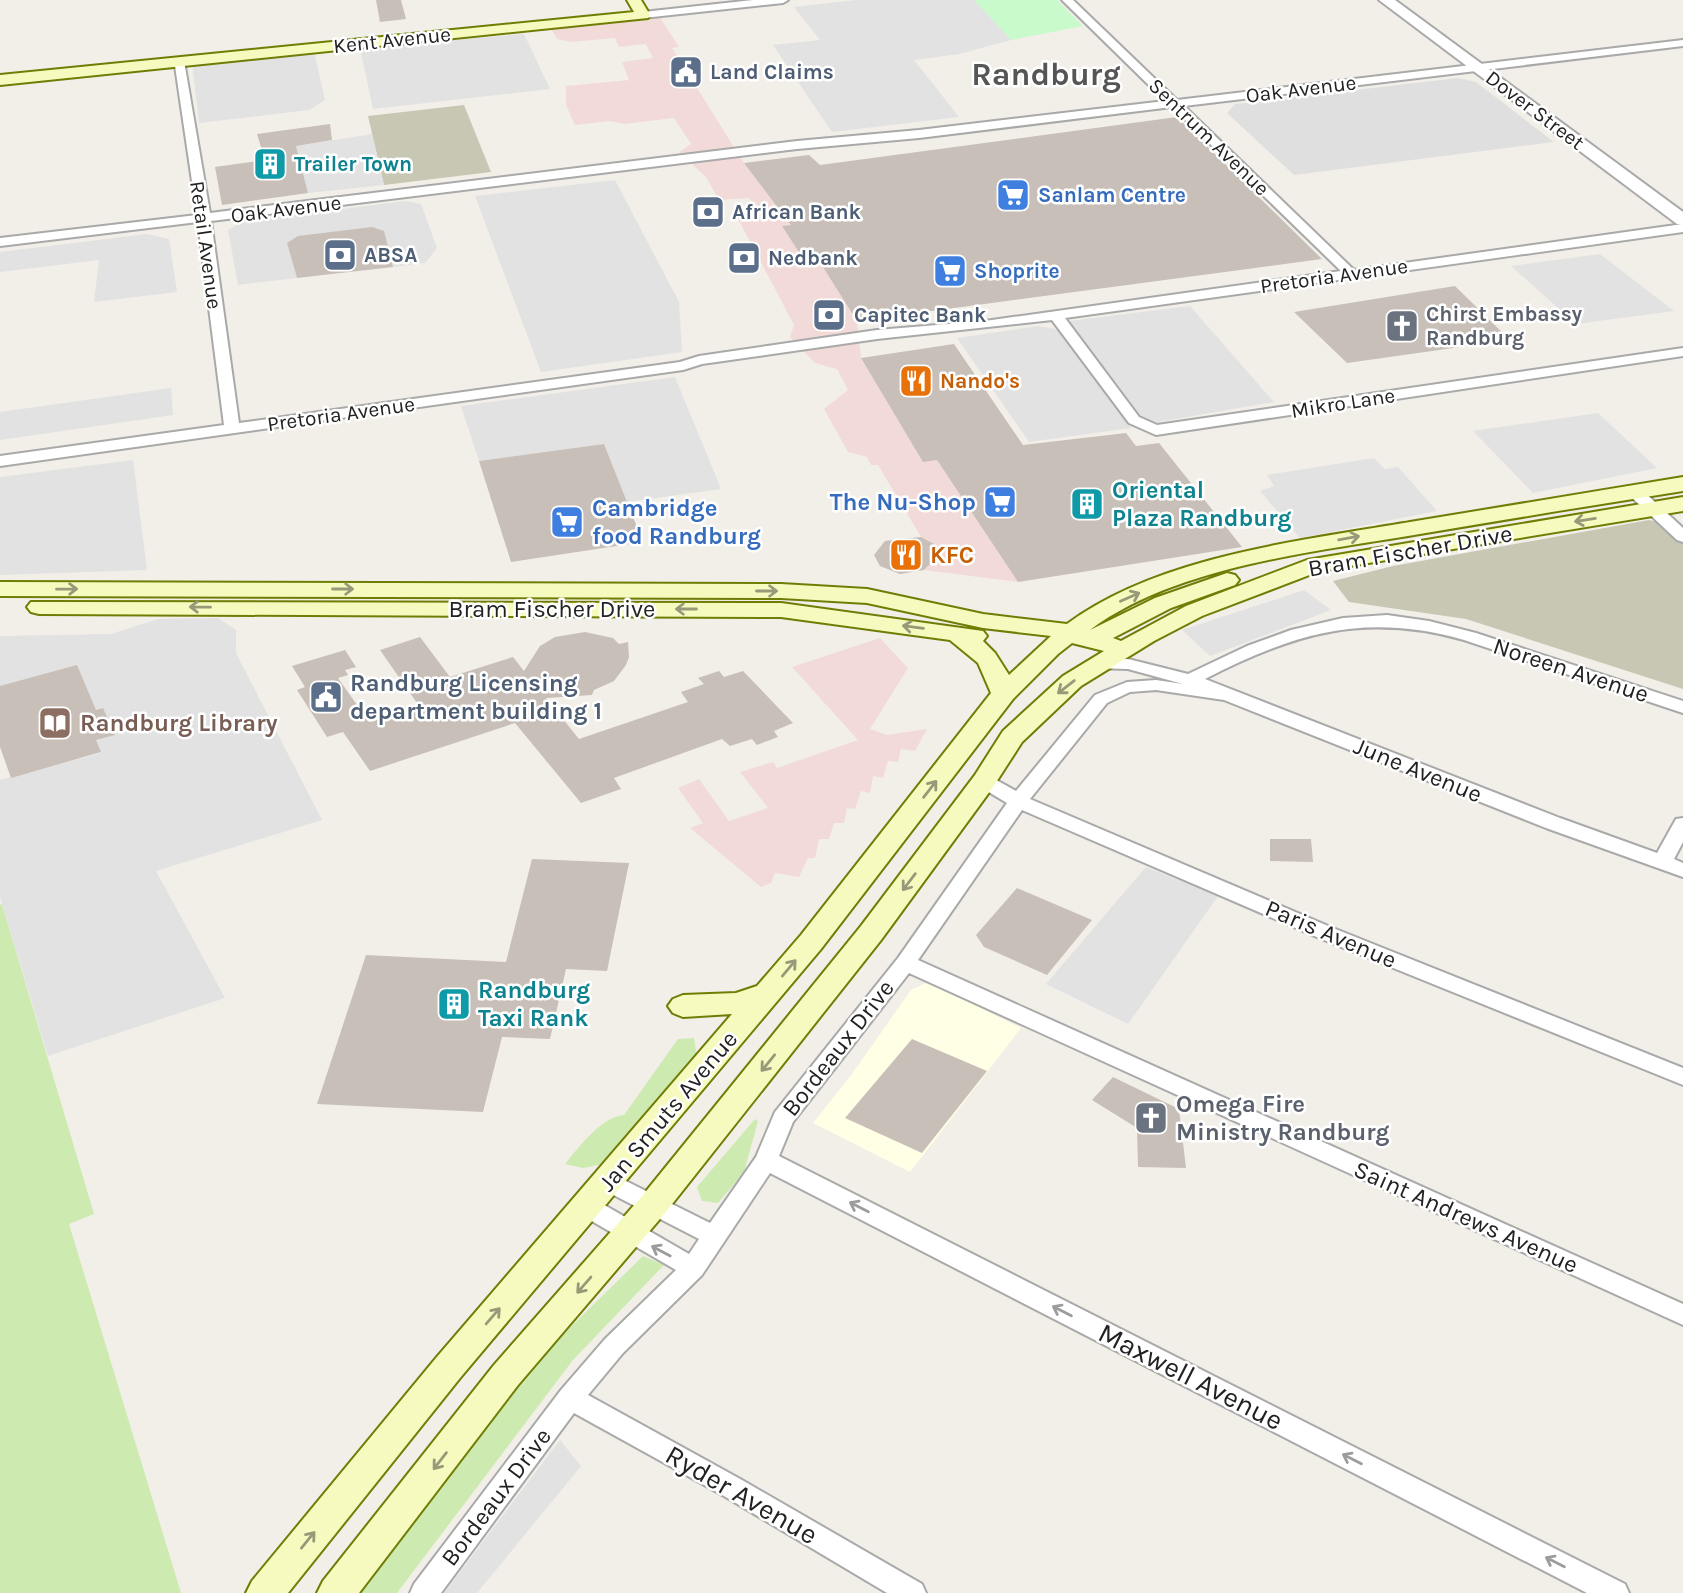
<svg xmlns="http://www.w3.org/2000/svg" width="1683" height="1593" font-family="Karla,sans-serif">
<style>
.residential{fill:#e0dfdf}
.commercial{fill:#f2dad9}
.education{fill:#ffffe5}
.construction{fill:#c7c7b4}
.grass{fill:#cdebb0}
.park{fill:#c8facc}
.parking{fill:#e2e2e2}
.building{fill:#c7bfb8}
.lines{fill:none;stroke-linecap:round;stroke-linejoin:round}
.minor-casing{stroke:#a9a9a9;stroke-width:4}
.tertiary-casing{stroke:#a9a9a9;stroke-width:4}
.secondary-casing{stroke:#707d05;stroke-width:4}
.minor{fill:#fff;fill-rule:evenodd}
.tertiary{fill:#fff;fill-rule:evenodd}
.secondary{fill:#f7fabf;fill-rule:evenodd}
.oneway{stroke:#979978}
.oneway2{stroke:#9c9c9c}
.labels{text-anchor:middle;stroke-width:5;stroke-linejoin:round;paint-order:stroke}
.far-street-label{font-size:21px;fill:#222;stroke:#fff}
.far-service-label{font-size:21px;font-weight:bold;fill:#4e5e75;stroke:#fff;text-anchor:start}
.far-culture-label{font-size:21px;font-weight:bold;fill:#0d838f;stroke:#fff;text-anchor:start}
.far-shop-label{font-size:21px;font-weight:bold;fill:#366cbe;stroke:#fff;text-anchor:start}
.far-worship-label{font-size:21px;font-weight:bold;fill:#5b616d;stroke:#fff;text-anchor:start}
.far-food-label{font-size:21px;font-weight:bold;fill:#c56008;stroke:#fff;text-anchor:start}
.culture-label{font-size:24px;font-weight:bold;fill:#0d838f;stroke:#fff;text-anchor:start}
.shop-label{font-size:24px;font-weight:bold;fill:#366cbe;stroke:#fff;text-anchor:end}
.street-label{font-size:24px;fill:#222;stroke:#fff}
.food-label{font-size:24px;font-weight:bold;fill:#c56008;stroke:#fff;text-anchor:start}
.service-label{font-size:24px;font-weight:bold;fill:#4e5e75;stroke:#fff;text-anchor:start}
.education-label{font-size:24px;font-weight:bold;fill:#785e54;stroke:#fff;text-anchor:start}
.worship-label{font-size:24px;font-weight:bold;fill:#5b616d;stroke:#fff;text-anchor:start}
.near-street-label{font-size:28px;fill:#222;stroke:#fff}
.far-town-label{font-size:32px;font-weight:bold;fill:#555;stroke:#fff}
</style>
<rect width="100%" height="100%" fill="#f2efe9"/>
<path class="residential" d="M 1458,78 L 1476,82 L 1554,142 L 1294,175 L 1227,113 L 1235,104 Z"/>
<g class="commercial">
<path d="M 659,16 L 679,47 L 672,48 L 744,163 L 791,225 L 782,226 L 808,265 L 821,264 L 857,321 L 861,358 L 923,461 L 937,460 L 1018,582 L 924,570 L 938,556 L 934,544 L 921,537 L 878,465 L 871,465 L 867,457 L 848,452 L 824,409 L 848,390 L 837,369 L 815,363 L 790,337 L 794,325 L 737,217 L 761,215 L 749,198 L 719,200 L 706,177 L 679,152 L 691,144 L 674,118 L 624,124 L 610,121 L 575,125 L 566,105 L 566,86 L 629,80 L 622,62 L 653,58 L 646,44 L 619,47 L 615,38 L 571,42 L 557,39 L 550,27 Z"/>
<path d="M 880,638 L 908,668 L 870,729 L 887,735 L 927,729 L 915,751 L 901,749 L 898,762 L 888,761 L 883,778 L 873,776 L 870,793 L 861,791 L 855,809 L 847,808 L 844,823 L 834,823 L 829,839 L 819,839 L 815,858 L 808,858 L 799,877 L 775,873 L 771,883 L 761,887 L 690,828 L 703,823 L 678,788 L 699,779 L 729,821 L 768,808 L 740,772 L 773,762 L 777,768 L 858,740 L 792,667 Z"/>
</g>
<path class="education" d="M 928,982 L 1021,1028 L 910,1172 L 813,1123 L 852,1074 L 911,990 Z"/>
<g class="construction">
<path d="M 464,105 L 491,172 L 384,185 L 368,116 Z"/>
<path d="M 1649,520 L 1665,524 L 1683,541 L 1683,689 L 1466,619 L 1349,602 L 1333,581 L 1393,566 Z"/>
</g>
<g class="grass">
<path d="M 2,904 L 94,1214 L 69,1224 L 181,1593 L 0,1593 L 0,905 Z"/>
<path d="M 694,1038 L 697,1059 L 604,1164 L 583,1168 L 565,1164 C 579,1147 601,1117 624,1115 L 678,1039 Z"/>
<path d="M 755,1119 L 758,1121 L 744,1172 L 718,1203 L 702,1201 L 697,1187 Z"/>
<path d="M 643,1256 L 664,1265 L 573,1360 L 397,1593 L 353,1593 L 543,1354 Z"/>
</g>
<path class="park" d="M 974,0 L 1057,0 L 1083,26 L 1011,40 Z"/>
<g class="parking">
<path d="M 856,0 L 974,0 L 1011,40 L 959,54 L 914,60 L 959,117 L 832,132 L 773,45 L 820,40 L 794,7 Z"/>
<path d="M 524,34 L 550,89 L 373,109 L 360,48 Z"/>
<path d="M 314,51 L 325,100 L 309,110 L 199,123 L 192,63 Z"/>
<path d="M 372,134 L 384,185 L 308,193 L 296,146 Z"/>
<path d="M 615,180 L 679,302 L 682,352 L 541,372 L 475,196 Z"/>
<path d="M 405,201 L 421,204 L 437,248 L 425,263 L 393,267 L 383,231 L 287,243 L 297,278 L 238,285 L 228,230 L 241,222 Z"/>
<path d="M 147,234 L 169,239 L 177,292 L 94,302 L 99,260 L 0,272 L 0,252 Z"/>
<path d="M 1600,254 L 1674,311 L 1576,324 L 1511,266 Z"/>
<path d="M 1190,306 L 1274,402 L 1147,424 L 1069,321 Z"/>
<path d="M 1038,326 L 1061,330 L 1131,428 L 1029,442 L 957,338 Z"/>
<path d="M 675,377 L 721,489 L 627,502 L 604,444 L 479,461 L 461,406 Z"/>
<path d="M 171,388 L 173,415 L 0,440 L 0,412 Z"/>
<path d="M 1598,413 L 1657,468 L 1533,493 L 1473,431 Z"/>
<path d="M 1374,458 L 1385,469 L 1398,467 L 1437,511 L 1300,538 L 1260,491 L 1274,486 L 1267,475 Z"/>
<path d="M 133,460 L 147,570 L 0,575 L 0,477 Z"/>
<path d="M 1304,590 L 1331,610 L 1210,656 L 1182,630 Z"/>
<path d="M 218,618 L 236,630 L 236,653 L 322,820 L 156,871 L 225,998 L 48,1056 L 0,897 L 0,780 L 101,753 L 96,740 L 114,735 L 96,710 L 0,686 L 0,636 L 111,634 L 158,619 Z"/>
<path d="M 1146,867 L 1218,896 L 1128,1024 L 1046,984 Z"/>
<path d="M 560,1440 L 581,1466 L 477,1593 L 444,1593 Z"/>
</g>
<g class="building">
<path d="M 376,0 L 401,0 L 406,19 L 380,22 Z"/>
<path d="M 1177,117 L 1322,259 L 857,321 L 821,264 L 808,266 L 782,226 L 791,225 L 744,163 L 809,155 L 820,165 Z"/>
<path d="M 330,124 L 332,140 L 296,146 L 308,193 L 222,205 L 215,167 L 265,160 L 257,134 Z"/>
<path d="M 372,227 L 384,231 L 393,267 L 297,278 L 287,243 L 298,236 Z"/>
<path d="M 1455,286 L 1510,340 L 1347,363 L 1294,312 Z"/>
<path d="M 954,344 L 1023,445 L 1126,433 L 1136,446 L 1159,443 L 1242,547 L 1018,582 L 937,460 L 923,462 L 861,358 Z"/>
<path d="M 604,444 L 643,542 L 511,562 L 479,461 Z"/>
<path d="M 921,537 L 934,544 L 938,556 L 924,570 L 900,574 L 880,566 L 874,555 L 885,541 Z"/>
<path d="M 585,632 L 613,638 L 619,644 L 628,642 L 629,657 L 626,665 L 614,681 L 594,690 L 592,695 L 546,698 L 579,739 L 688,702 L 681,692 L 704,684 L 698,678 L 719,671 L 724,677 L 743,671 L 793,723 L 774,731 L 778,737 L 757,745 L 752,739 L 730,746 L 722,739 L 614,778 L 621,789 L 581,803 L 515,723 L 370,771 L 343,732 L 327,737 L 297,690 L 305,687 L 292,666 L 345,650 L 356,667 L 345,670 L 348,675 L 338,678 L 369,722 L 419,706 L 380,650 L 420,637 L 450,677 L 513,657 L 524,671 L 540,646 L 555,637 Z"/>
<path d="M 77,665 L 96,710 L 103,708 L 115,735 L 96,740 L 101,752 L 11,778 L 0,747 L 0,686 Z"/>
<path d="M 1270,839 L 1311,839 L 1313,862 L 1270,861 Z"/>
<path d="M 532,859 L 629,863 L 607,971 L 566,969 L 550,1039 L 502,1037 L 483,1112 L 317,1104 L 366,955 L 506,962 Z"/>
<path d="M 1017,888 L 1092,920 L 1047,975 L 984,947 L 976,935 Z"/>
<path d="M 912,1039 L 987,1071 L 922,1153 L 845,1118 Z"/>
<path d="M 1113,1077 L 1179,1109 L 1186,1168 L 1138,1167 L 1137,1128 L 1092,1100 Z"/>
</g>
<g class="lines">
<defs>
<g id="minor">
<path d="M 753,0 L 788,0 L 783,3 L 643,18 L 638,15 L 643,12 Z"/>
<path d="M 1062,0 L 1073,0 L 1177,100 L 1683,40 L 1683,46 L 1184,106 L 1354,270 L 1683,224 L 1683,232 L 1065,318 L 1139,417 L 1157,425 L 1683,348 L 1683,356 L 1156,435 L 1129,423 L 1052,320 L 877,339 L 702,364 L 683,370 L 0,466 L 0,456 L 224,425 L 198,222 L 0,246 L 0,238 L 197,215 L 174,59 L 184,61 L 210,213 L 797,141 L 919,130 L 1165,101 ZM 1172,107 L 1341,271 L 985,321 L 877,330 L 699,356 L 680,362 L 239,423 L 211,221 L 797,149 L 919,138 Z"/>
<path d="M 1635,487 L 1641,489 L 1683,528 L 1683,542 L 1677,540 L 1629,495 L 1627,492 Z"/>
<path d="M 1387,615 L 1429,621 L 1476,633 L 1683,701 L 1683,713 L 1464,640 C 1365,612 1294,633 1205,679 L 1560,818 L 1657,853 L 1676,819 L 1683,818 L 1683,842 L 1674,859 L 1683,863 L 1683,877 L 1546,828 L 1224,700 L 1156,690 L 1130,692 L 1107,703 L 1030,799 L 1333,928 L 1683,1068 L 1683,1085 L 1319,938 L 1022,810 L 918,960 L 1683,1304 L 1683,1325 L 909,973 L 793,1122 L 779,1156 L 1625,1584 L 1629,1593 L 1587,1593 L 770,1173 L 702,1275 L 623,1353 L 588,1395 L 742,1480 L 922,1584 L 926,1593 L 887,1593 L 724,1496 L 574,1413 L 441,1593 L 410,1593 L 414,1584 L 561,1390 L 605,1339 L 676,1270 L 578,1213 L 574,1206 L 578,1199 L 586,1197 L 594,1199 L 689,1254 L 699,1239 L 600,1188 L 596,1182 L 600,1176 L 608,1173 L 616,1176 L 710,1223 L 756,1157 L 775,1112 L 898,958 L 1007,803 L 977,785 L 974,781 L 977,777 L 991,777 L 1016,791 L 1095,695 L 1127,682 L 1156,680 L 1183,684 L 1128,669 L 1093,668 L 1090,664 L 1093,660 L 1128,659 L 1188,674 L 1247,646 L 1291,630 L 1343,618 Z"/>
</g>
<path id="tertiary" d="M 1379,0 L 1395,0 L 1683,212 L 1683,225 L 1677,224 Z"/>
<g id="secondary">
<path d="M 627,0 L 641,0 L 650,15 L 648,18 L 0,85 L 0,75 L 634,12 Z"/>
<path d="M 1683,477 L 1683,491 C 1593,505 1504,520 1414,535 C 1312,552 1174,567 1090,630 L 1155,598 L 1227,573 L 1235,575 L 1239,580 L 1235,585 L 1171,608 L 1113,638 L 1121,641 L 1186,606 L 1307,560 L 1683,497 L 1683,511 L 1320,571 L 1202,616 L 1154,641 L 1081,686 L 1022,742 L 993,787 L 881,940 L 665,1213 L 518,1385 L 359,1593 L 317,1593 L 323,1581 L 494,1365 L 643,1195 L 861,926 L 975,775 L 1003,731 L 1063,676 L 1104,651 L 1072,643 L 1058,654 L 1013,699 L 821,949 L 460,1378 L 288,1593 L 246,1593 L 252,1581 L 436,1358 L 732,1014 L 683,1017 L 673,1013 L 668,1006 L 673,999 L 683,995 L 736,993 L 757,986 L 801,935 L 991,693 L 978,663 L 950,640 L 781,617 L 39,614 L 31,612 L 27,607 L 31,602 L 781,603 L 983,631 L 987,636 L 983,641 L 995,653 L 1009,675 L 1051,636 L 983,628 L 867,603 L 781,598 L 0,596 L 0,582 L 781,584 L 867,589 L 983,614 L 1067,624 C 1159,556 1299,541 1410,522 C 1501,507 1592,492 1683,477 Z"/>
</g>
</defs>
<use href="#minor" class="minor-casing"/>
<use href="#tertiary" class="tertiary-casing"/>
<use href="#secondary" class="secondary-casing"/>
<use href="#minor" class="minor"/>
<use href="#tertiary" class="tertiary"/>
<use href="#secondary" class="secondary"/>
</g>
<defs><path id="oneway-shaft" d="M-6 0H5M1.5-3L5.5 0L1.5 3" fill="none" stroke-width="1.6" stroke-linecap="round" stroke-linejoin="round" transform="scale(1.75)"/></defs>
<g class="oneway">
<use href="#oneway-shaft" transform="translate(1585 520) rotate(171)"/>
<use href="#oneway-shaft" transform="translate(1349 538) rotate(-10)"/>
<use href="#oneway-shaft" transform="translate(67 589) rotate(-1)"/>
<use href="#oneway-shaft" transform="translate(343 589)"/>
<use href="#oneway-shaft" transform="translate(767 591)"/>
<use href="#oneway-shaft" transform="translate(1130 597) rotate(-24)"/>
<use href="#oneway-shaft" transform="translate(200 607) rotate(-179)"/>
<use href="#oneway-shaft" transform="translate(686 609) rotate(-180)"/>
<use href="#oneway-shaft" transform="translate(913 627) rotate(-173)"/>
<use href="#oneway-shaft" transform="translate(1066 687) rotate(142)"/>
<use href="#oneway-shaft" transform="translate(930 789) rotate(-52)"/>
<use href="#oneway-shaft" transform="translate(909 882) rotate(127)"/>
<use href="#oneway-shaft" transform="translate(789 968) rotate(-50)"/>
<use href="#oneway-shaft" transform="translate(768 1063) rotate(129)"/>
<use href="#oneway-shaft" transform="translate(584 1285) rotate(131)"/>
<use href="#oneway-shaft" transform="translate(493 1316) rotate(-49)"/>
<use href="#oneway-shaft" transform="translate(440 1461) rotate(128)"/>
<use href="#oneway-shaft" transform="translate(308 1540) rotate(-51)"/>
</g>
<g class="oneway2">
<use href="#oneway-shaft" transform="translate(859 1207) rotate(-153)"/>
<use href="#oneway-shaft" transform="translate(661 1251) rotate(-152)"/>
<use href="#oneway-shaft" transform="translate(1062 1311) rotate(-153)"/>
<use href="#oneway-shaft" transform="translate(1352 1459) rotate(-153)"/>
<use href="#oneway-shaft" transform="translate(1555 1562) rotate(-153)"/>
</g>
<defs>
<symbol id="civic-square" viewBox="-11 -11 22 22"><rect x="-9" y="-9" width="18" height="18" rx="4" fill="#5c6f8a" stroke="#fff"/><path d="M-.6-6.5H3V-4.5H.6V-3L4-1V1h2V6H-6V1h2V-1L-.6-3ZM-1.2 2.5V6h2.4V2.5Z" fill="#fff"/></symbol>
<symbol id="building-square" viewBox="-11 -11 22 22"><rect x="-9" y="-9" width="18" height="18" rx="4" fill="#0f9aa8" stroke="#fff"/><path d="M-4-6H4V6H1V3H-1V6H-4ZM-2.5-4.3h1.7v1.8h-1.7ZM.8-4.3h1.7v1.8H.8ZM-2.5-1h1.7V.8h-1.7ZM.8-1h1.7V.8H.8Z" fill="#fff"/></symbol>
<symbol id="supermarket-square" viewBox="-11 -11 22 22"><rect x="-9" y="-9" width="18" height="18" rx="4" fill="#3f7fe0" stroke="#fff"/><path d="M-6-5.5h2.5l.6 2H6L4.5 2H-2.5L-4.4-4H-6ZM-1.5 3.2a1.3 1.3 0 1 0 .1 0ZM3 3.2a1.3 1.3 0 1 0 .1 0Z" fill="#fff"/></symbol>
<symbol id="bank-square" viewBox="-11 -11 22 22"><rect x="-9" y="-9" width="18" height="18" rx="4" fill="#5c6f8a" stroke="#fff"/><path d="M-6-4H6V4H-6ZM0-2.3a2.3 2.3 0 1 0 0 4.6a2.3 2.3 0 1 0 0-4.6Z" fill="#fff"/></symbol>
<symbol id="church-square" viewBox="-11 -11 22 22"><rect x="-9" y="-9" width="18" height="18" rx="4" fill="#6b7280" stroke="#fff"/><path d="M-1.2-6h2.4v3.5h3.3v2.4h-3.3V6h-2.4V-.1h-3.3v-2.4h3.3Z" fill="#fff"/></symbol>
<symbol id="restaurant-square" viewBox="-11 -11 22 22"><rect x="-9" y="-9" width="18" height="18" rx="4" fill="#e8710a" stroke="#fff"/><path d="M-5-6h1v4h1v-4h1v4h1v-4h1v5L-1.5 .5V6h-2V.5L-5-1ZM5-6V6H3V1.5H1.5Q1.5-4 5-6Z" fill="#fff"/></symbol>
<symbol id="library-square" viewBox="-11 -11 22 22"><rect x="-9" y="-9" width="18" height="18" rx="4" fill="#8d6e63" stroke="#fff"/><path d="M-6-4Q-3-5.5-.7-3.5V5Q-3 3-6 4ZM6-4Q3-5.5 .7-3.5V5Q3 3 6 4Z" fill="#fff"/></symbol>
</defs>
<g fill-rule="evenodd">
<use href="#civic-square" x="667" y="53" width="38" height="38"/>
<use href="#building-square" x="251" y="145" width="38" height="38"/>
<use href="#supermarket-square" x="994" y="176" width="38" height="38"/>
<use href="#bank-square" x="689" y="193" width="38" height="38"/>
<use href="#bank-square" x="321" y="236" width="38" height="38"/>
<use href="#bank-square" x="725" y="239" width="38" height="38"/>
<use href="#supermarket-square" x="931" y="252" width="38" height="38"/>
<use href="#bank-square" x="810" y="296" width="38" height="38"/>
<use href="#church-square" x="1383" y="307" width="38" height="38"/>
<use href="#restaurant-square" x="897" y="362" width="38" height="38"/>
<use href="#supermarket-square" x="981" y="483" width="38" height="38"/>
<use href="#building-square" x="1068" y="485" width="38" height="38"/>
<use href="#supermarket-square" x="548" y="503" width="38" height="38"/>
<use href="#restaurant-square" x="887" y="536" width="38" height="38"/>
<use href="#civic-square" x="307" y="678" width="38" height="38"/>
<use href="#library-square" x="36" y="704" width="38" height="38"/>
<use href="#building-square" x="435" y="985" width="38" height="38"/>
<use href="#church-square" x="1132" y="1099" width="38" height="38"/>
</g>
<g class="labels">
<g class="far-street-label">
<text transform="translate(392 40) rotate(-6)" y="7">Kent Avenue</text>
<text transform="translate(1301 89) rotate(-7)" y="7">Oak Avenue</text>
<text transform="translate(1535 110) rotate(37)" y="7">Dover Street</text>
<text transform="translate(1209 137) rotate(44)" y="7">Sentrum Avenue</text>
<text transform="translate(286 209) rotate(-7)" y="7">Oak Avenue</text>
<text transform="translate(206 245) rotate(82)" y="7">Retail Avenue</text>
<text transform="translate(1334 276) rotate(-8)" y="7">Pretoria Avenue</text>
<text transform="translate(1343 403) rotate(-9)" y="7">Mikro Lane</text>
<text transform="translate(341 414) rotate(-8)" y="7">Pretoria Avenue</text>
</g>
<g class="far-service-label">
<text x="710" y="79">Land Claims</text>
<text x="732" y="219">African Bank</text>
<text x="364" y="262">ABSA</text>
<text x="768" y="265">Nedbank</text>
<text x="854" y="322">Capitec Bank</text>
</g>
<g class="far-culture-label">
<text x="294" y="171">Trailer Town</text>
</g>
<g class="far-shop-label">
<text x="1038" y="202">Sanlam Centre</text>
<text x="974" y="278">Shoprite</text>
</g>
<g class="far-worship-label">
<text x="1426" y="321">Chirst Embassy<tspan x="1426" dy="24">Randburg</tspan></text>
</g>
<g class="far-food-label">
<text x="940" y="388">Nando's</text>
</g>
<g class="culture-label">
<text x="1112" y="498">Oriental<tspan x="1112" dy="28">Plaza Randburg</tspan></text>
<text x="478" y="998">Randburg<tspan x="478" dy="28">Taxi Rank</tspan></text>
</g>
<g class="shop-label">
<text x="976" y="510">The Nu-Shop</text>
<text x="592" y="516" text-anchor="start">Cambridge<tspan x="592" dy="28">food Randburg</tspan></text>
</g>
<g class="street-label">
<text transform="translate(1410 551) rotate(-10)" y="8">Bram Fischer Drive</text>
<text x="552" y="617">Bram Fischer Drive</text>
<text transform="translate(1571 670) rotate(18)" y="8">Noreen Avenue</text>
<text transform="translate(1418 770) rotate(22)" y="8">June Avenue</text>
<text transform="translate(1331 934) rotate(23)" y="8">Paris Avenue</text>
<text transform="translate(838 1048) rotate(-52)" y="8">Bordeaux Drive</text>
<text transform="translate(668 1111) rotate(-50)" y="8">Jan Smuts Avenue</text>
<text transform="translate(1466 1217) rotate(24)" y="8">Saint Andrews Avenue</text>
<text transform="translate(496 1497) rotate(-53)" y="8">Bordeaux Drive</text>
</g>
<g class="food-label">
<text x="930" y="563">KFC</text>
</g>
<g class="service-label">
<text x="350" y="691">Randburg Licensing<tspan x="350" dy="28">department building 1</tspan></text>
</g>
<g class="education-label">
<text x="80" y="731">Randburg Library</text>
</g>
<g class="worship-label">
<text x="1176" y="1112">Omega Fire<tspan x="1176" dy="28">Ministry Randburg</tspan></text>
</g>
<g class="near-street-label">
<text transform="translate(1191 1376) rotate(27)" y="10">Maxwell Avenue</text>
<text transform="translate(742 1494) rotate(30)" y="10">Ryder Avenue</text>
</g>
<g class="far-town-label">
<text x="1046" y="85">Randburg</text>
</g>
</g>
</svg>
